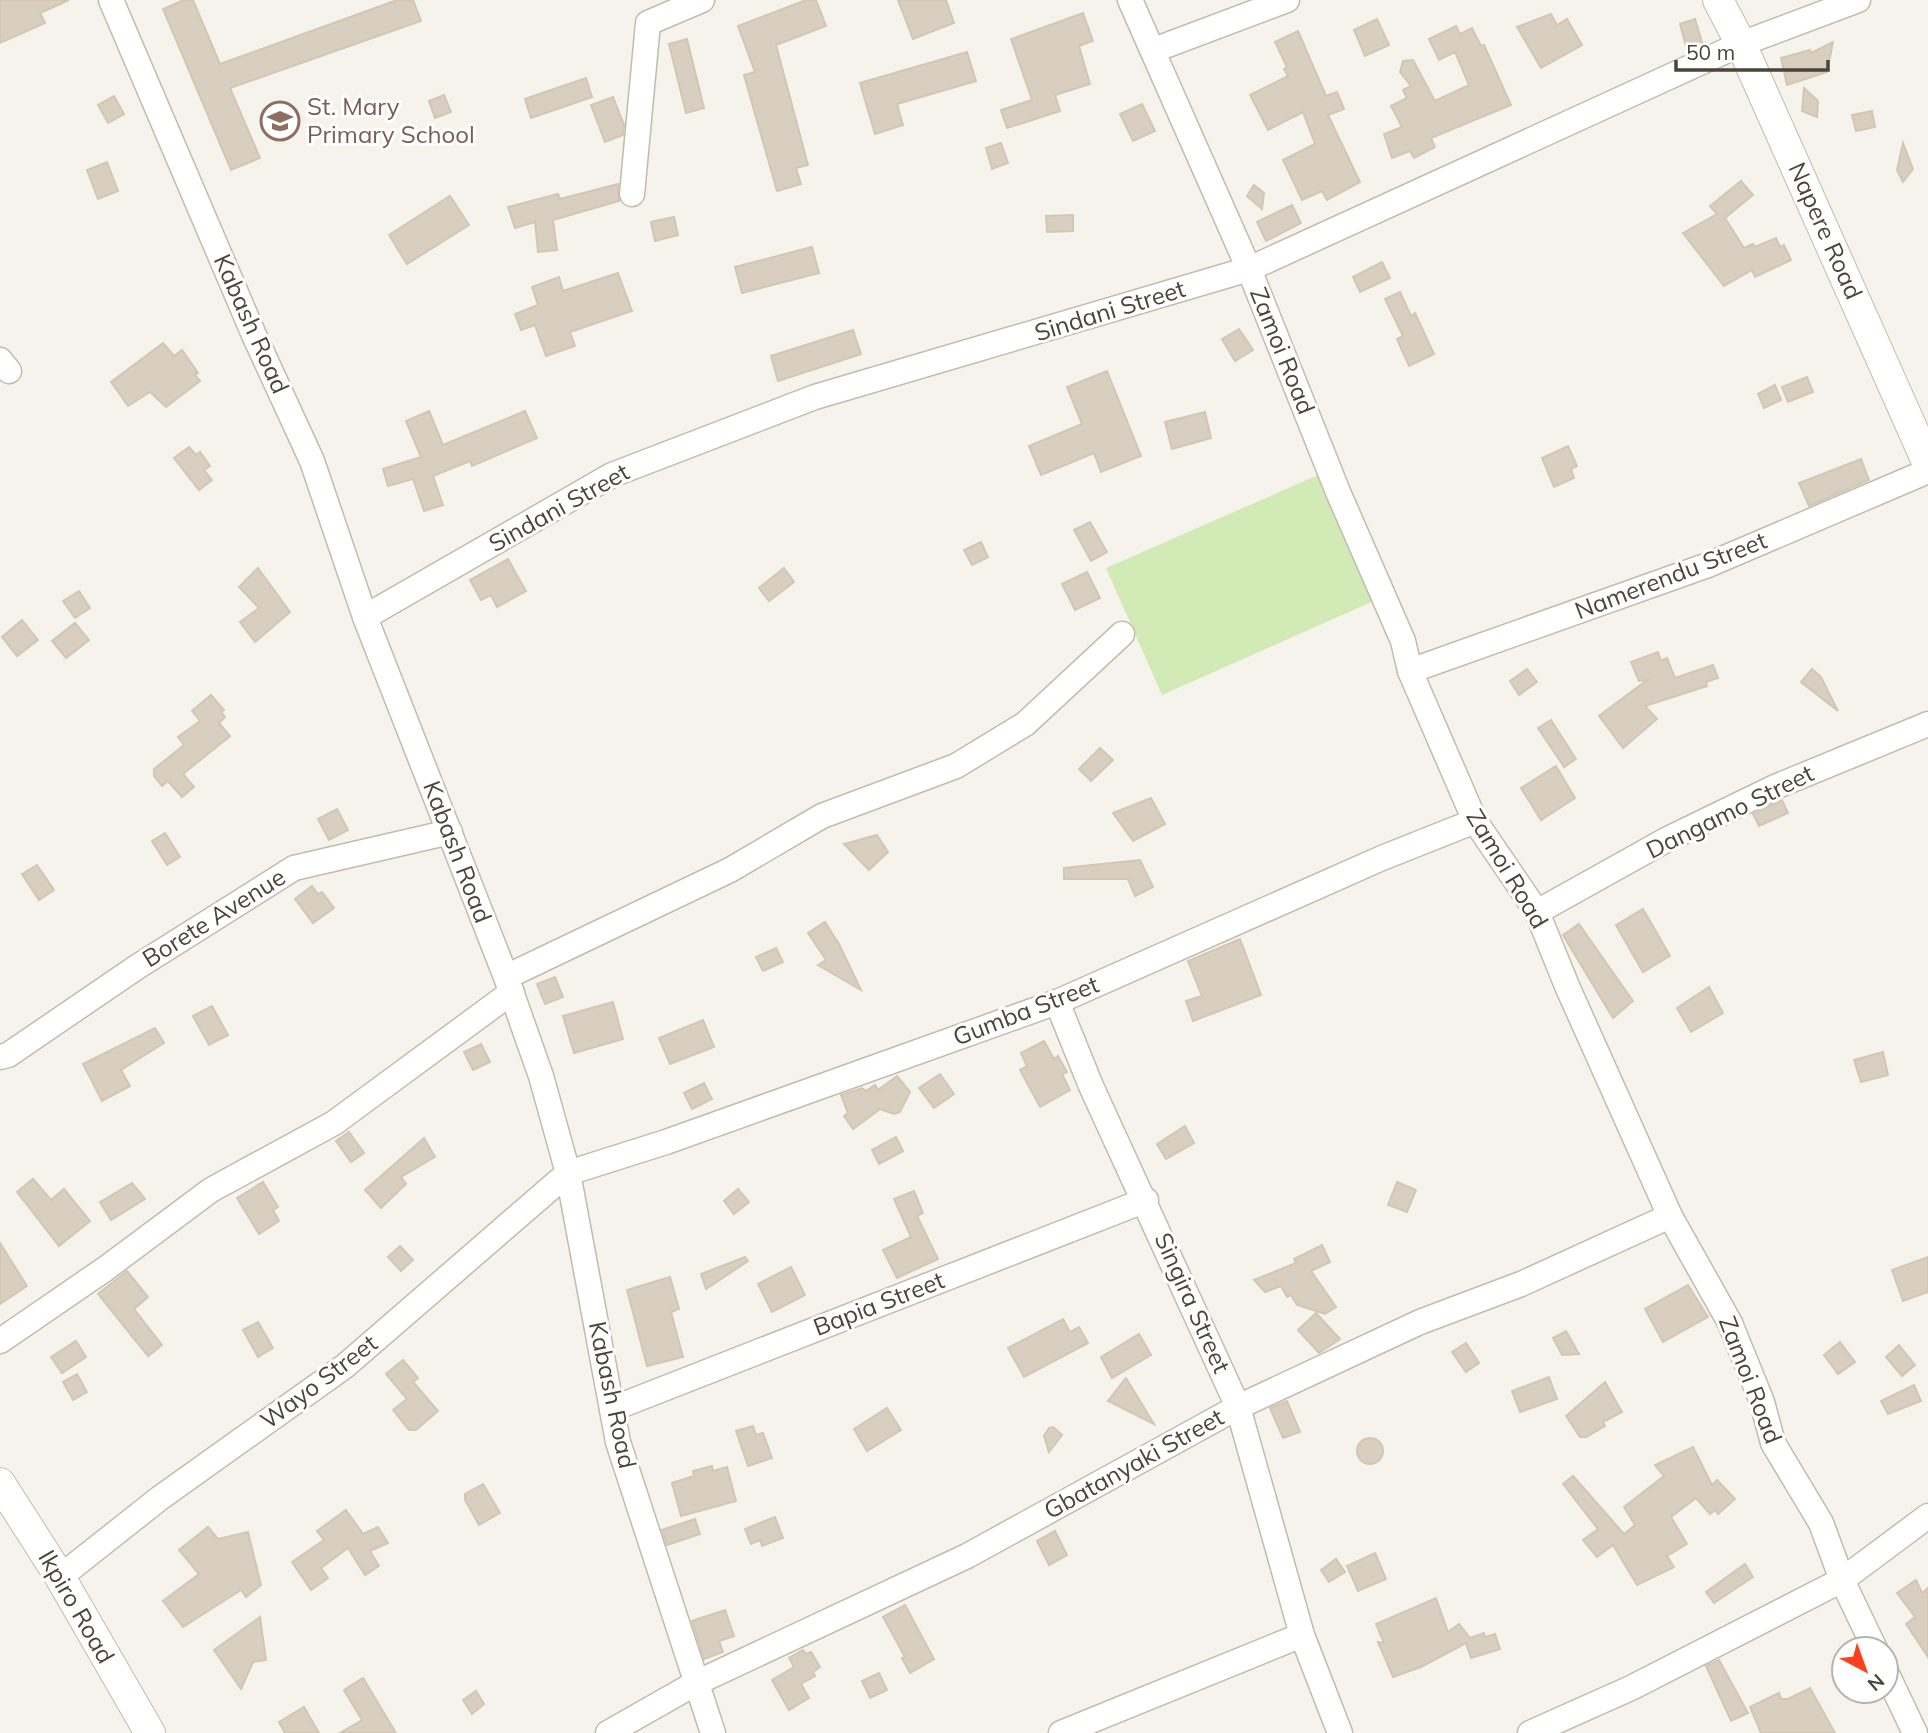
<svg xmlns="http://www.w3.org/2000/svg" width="1928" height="1733" font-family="Mulish,sans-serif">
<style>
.green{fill:#d2eab5}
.building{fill:#d8cfc1;stroke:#d3c7b4;stroke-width:2}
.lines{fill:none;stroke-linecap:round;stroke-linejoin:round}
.minor-casing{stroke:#c2bbae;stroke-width:27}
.tertiary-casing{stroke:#c2bbae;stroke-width:32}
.minor{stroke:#fff;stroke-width:24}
.tertiary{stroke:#fff;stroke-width:30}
.labels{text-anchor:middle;stroke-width:6;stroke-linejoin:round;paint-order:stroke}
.education-label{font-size:24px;fill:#785e54;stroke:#fff;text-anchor:start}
.street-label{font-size:24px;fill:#4b4439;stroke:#fff}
</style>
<rect width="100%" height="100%" fill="#f6f3ec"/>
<path class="green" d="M 1318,475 L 1374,601 L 1162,695 L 1106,568 Z"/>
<g class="building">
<path d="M 0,0 L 69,0 L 40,13 L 45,23 L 0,43 Z"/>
<path d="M 184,0 L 193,0 L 220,64 L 397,0 L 413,0 L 421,21 L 230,88 L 260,158 L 231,170 L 163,9 Z"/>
<path d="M 806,0 L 816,0 L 826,26 L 776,45 L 808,165 L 796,168 L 801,184 L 777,191 L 744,75 L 755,72 L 738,26 Z"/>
<path d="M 898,0 L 946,0 L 954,23 L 913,39 Z"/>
<path d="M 1083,13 L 1093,41 L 1079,46 L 1090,84 L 1055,95 L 1060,111 L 1007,128 L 1001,110 L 1032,100 L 1011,39 Z"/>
<path d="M 1551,14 L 1557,25 L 1567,19 L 1582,45 L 1541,68 L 1517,27 Z"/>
<path d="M 1377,19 L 1389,45 L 1365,56 L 1354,30 Z"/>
<path d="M 1695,19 L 1702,42 L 1686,46 L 1680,24 Z"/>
<path d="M 1456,26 L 1460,34 L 1472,28 L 1481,46 L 1484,45 L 1511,105 L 1431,138 L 1435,147 L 1414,158 L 1410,151 L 1392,158 L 1384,134 L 1402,127 L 1391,106 L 1407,98 L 1403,90 L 1411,86 L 1400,72 L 1403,61 L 1413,60 L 1435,101 L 1469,85 L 1455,52 L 1439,60 L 1429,39 Z"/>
<path d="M 1298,31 L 1326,96 L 1337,92 L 1344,109 L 1328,115 L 1360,182 L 1327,200 L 1322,191 L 1302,200 L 1283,160 L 1315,144 L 1303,112 L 1268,130 L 1250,95 L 1288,76 L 1284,69 L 1287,67 L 1275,42 Z"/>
<path d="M 687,39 L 704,108 L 686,113 L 669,44 Z"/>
<path d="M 1833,42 L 1827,72 L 1787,85 L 1781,58 L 1810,50 L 1811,53 Z"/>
<path d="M 967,52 L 976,81 L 897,104 L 903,125 L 875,134 L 860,83 Z"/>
<path d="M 586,78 L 592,97 L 531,118 L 525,99 Z"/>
<path d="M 1804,88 L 1818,101 L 1817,117 L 1802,111 Z"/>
<path d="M 444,95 L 451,112 L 435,118 L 429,101 Z"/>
<path d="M 114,96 L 124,114 L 108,123 L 98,105 Z"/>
<path d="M 613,97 L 624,125 L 623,135 L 605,142 L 591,105 Z"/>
<path d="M 1142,104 L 1155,131 L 1133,141 L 1120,114 Z"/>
<path d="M 1872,111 L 1875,127 L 1856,131 L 1852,115 Z"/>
<path d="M 1001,143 L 1008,163 L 992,169 L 986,148 Z"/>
<path d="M 1903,143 L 1913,169 L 1903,182 L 1897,170 Z"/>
<path d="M 107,162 L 118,191 L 98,199 L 87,170 Z"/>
<path d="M 1741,181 L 1753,195 L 1725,218 L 1744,248 L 1753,244 L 1755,247 L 1776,238 L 1780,247 L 1784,245 L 1791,260 L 1755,277 L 1752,270 L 1724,286 L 1683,233 L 1717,214 L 1710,206 Z"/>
<path d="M 618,184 L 619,201 L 553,220 L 557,250 L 538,252 L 535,222 L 515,228 L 508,207 L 558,194 L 560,199 Z"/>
<path d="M 1254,185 L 1264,193 L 1262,209 L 1247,196 Z"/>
<path d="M 450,196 L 469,225 L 407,264 L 389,235 Z"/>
<path d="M 1292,205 L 1301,223 L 1266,241 L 1257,222 Z"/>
<path d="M 1073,215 L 1073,231 L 1047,232 L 1046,216 Z"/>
<path d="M 674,217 L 678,235 L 655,241 L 651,222 Z"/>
<path d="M 812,247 L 819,273 L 742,293 L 735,267 Z"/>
<path d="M 1382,262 L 1390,278 L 1360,292 L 1353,277 Z"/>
<path d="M 618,273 L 632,311 L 570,332 L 575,346 L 546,356 L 535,325 L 521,330 L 515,314 L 538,305 L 532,287 L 559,277 L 563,291 Z"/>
<path d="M 1400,292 L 1411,316 L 1415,313 L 1434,354 L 1409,366 L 1397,339 L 1403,336 L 1385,299 Z"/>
<path d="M 1239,329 L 1253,350 L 1235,361 L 1222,339 Z"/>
<path d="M 853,330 L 861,354 L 778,381 L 771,356 Z"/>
<path d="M 163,343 L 174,356 L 182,350 L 198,373 L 195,375 L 200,381 L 166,407 L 150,392 L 128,406 L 111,382 Z"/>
<path d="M 1107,371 L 1141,456 L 1101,472 L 1094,453 L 1041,475 L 1029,446 L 1082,424 L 1067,387 Z"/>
<path d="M 1807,377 L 1813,392 L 1788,402 L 1782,387 Z"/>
<path d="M 1775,385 L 1781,400 L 1764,408 L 1758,394 Z"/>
<path d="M 429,411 L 443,445 L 525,411 L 537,438 L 472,466 L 470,461 L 433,476 L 443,505 L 424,511 L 413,479 L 388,486 L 383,469 L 421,457 L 406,421 Z"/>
<path d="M 1205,412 L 1211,438 L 1172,449 L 1165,422 Z"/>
<path d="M 1568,446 L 1577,466 L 1571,469 L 1574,478 L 1554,487 L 1542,458 Z"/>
<path d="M 189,447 L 196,455 L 200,452 L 210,466 L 204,470 L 212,480 L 199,490 L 174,458 Z"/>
<path d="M 1861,459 L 1869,480 L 1809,506 L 1799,483 Z"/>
<path d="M 1090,522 L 1107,552 L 1091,561 L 1074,530 Z"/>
<path d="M 981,542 L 988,557 L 972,565 L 964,550 Z"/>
<path d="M 508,559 L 526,591 L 497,607 L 491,595 L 481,600 L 470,580 Z"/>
<path d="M 258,568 L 290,612 L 255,642 L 240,622 L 259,608 L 239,587 Z"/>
<path d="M 784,568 L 794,582 L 769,601 L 759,588 Z"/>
<path d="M 1087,572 L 1100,598 L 1075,610 L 1062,584 Z"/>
<path d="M 79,591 L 90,608 L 75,618 L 63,601 Z"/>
<path d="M 22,620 L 38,640 L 17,656 L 2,637 Z"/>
<path d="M 75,623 L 89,640 L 66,658 L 52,641 Z"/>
<path d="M 1658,652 L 1661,661 L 1667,658 L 1675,678 L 1713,665 L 1718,678 L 1706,682 L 1707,686 L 1645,706 L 1657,719 L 1623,748 L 1599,716 L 1647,680 L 1639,681 L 1631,662 Z"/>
<path d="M 1527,669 L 1537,682 L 1519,695 L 1510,681 Z"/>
<path d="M 1812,669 L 1821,677 L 1838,711 L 1801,682 Z"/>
<path d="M 211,695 L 224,710 L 221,712 L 225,717 L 219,723 L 230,736 L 183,774 L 194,787 L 182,797 L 168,781 L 162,786 L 154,776 L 154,769 L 184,745 L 178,737 L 200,721 L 192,711 Z"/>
<path d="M 1551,720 L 1576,759 L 1564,767 L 1538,728 Z"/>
<path d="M 1100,748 L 1113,760 L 1091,781 L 1079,769 Z"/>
<path d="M 1556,766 L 1575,798 L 1541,820 L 1521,788 Z"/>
<path d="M 1151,798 L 1165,824 L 1133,841 L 1113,813 Z"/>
<path d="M 1782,800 L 1788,813 L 1759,826 L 1753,814 Z"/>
<path d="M 337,809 L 348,830 L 329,840 L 318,819 Z"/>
<path d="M 165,833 L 180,857 L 167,865 L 152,841 Z"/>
<path d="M 877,835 L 888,852 L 869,870 L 844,844 Z"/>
<path d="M 1140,860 L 1153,887 L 1135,896 L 1128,879 L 1064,879 L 1064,868 Z"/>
<path d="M 37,865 L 54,890 L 39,900 L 22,874 Z"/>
<path d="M 312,886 L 318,894 L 322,892 L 334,908 L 313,923 L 295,899 Z"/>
<path d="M 1643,909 L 1670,956 L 1643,972 L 1616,925 Z"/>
<path d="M 825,922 L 839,944 L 861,990 L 818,965 L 826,960 L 808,933 Z"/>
<path d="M 1579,924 L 1633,1001 L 1613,1018 L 1563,935 Z"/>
<path d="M 1240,939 L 1261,995 L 1193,1021 L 1186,1001 L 1202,996 L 1188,961 Z"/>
<path d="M 776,948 L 783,962 L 763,971 L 756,957 Z"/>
<path d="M 555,977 L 563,997 L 545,1004 L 537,984 Z"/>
<path d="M 1709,987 L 1723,1013 L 1691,1032 L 1677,1008 Z"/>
<path d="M 613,1002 L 623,1039 L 574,1053 L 563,1016 Z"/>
<path d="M 212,1006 L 228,1035 L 209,1045 L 193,1016 Z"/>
<path d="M 703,1020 L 714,1047 L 670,1064 L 659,1038 Z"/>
<path d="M 155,1028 L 164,1043 L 121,1070 L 130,1086 L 102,1101 L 83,1064 Z"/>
<path d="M 1044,1041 L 1054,1059 L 1058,1056 L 1067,1072 L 1062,1074 L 1070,1090 L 1040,1107 L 1020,1070 L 1027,1066 L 1021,1053 Z"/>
<path d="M 481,1044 L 490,1062 L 473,1070 L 464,1052 Z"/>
<path d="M 1883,1052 L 1888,1075 L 1861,1082 L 1854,1060 Z"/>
<path d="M 940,1074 L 954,1094 L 934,1108 L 919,1088 Z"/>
<path d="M 897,1076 L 910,1092 L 900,1112 L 894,1114 L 880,1109 L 853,1129 L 844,1116 L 848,1113 L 841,1095 L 862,1088 L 866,1091 L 875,1085 L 878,1090 Z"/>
<path d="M 704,1083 L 712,1099 L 692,1109 L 684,1093 Z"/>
<path d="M 1185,1126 L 1194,1143 L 1166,1159 L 1157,1144 Z"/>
<path d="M 349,1132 L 364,1153 L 351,1162 L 336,1141 Z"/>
<path d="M 896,1137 L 903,1151 L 879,1164 L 872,1150 Z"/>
<path d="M 424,1138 L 435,1157 L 401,1177 L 406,1184 L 381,1208 L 365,1190 Z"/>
<path d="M 33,1179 L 51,1200 L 64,1189 L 90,1221 L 59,1246 L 17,1192 Z"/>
<path d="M 263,1182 L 278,1207 L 273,1210 L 279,1221 L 259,1234 L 237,1198 Z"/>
<path d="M 1397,1182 L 1416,1190 L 1407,1212 L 1388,1205 Z"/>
<path d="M 132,1183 L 145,1199 L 111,1220 L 100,1202 Z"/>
<path d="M 738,1189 L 749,1202 L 734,1214 L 724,1201 Z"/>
<path d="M 914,1191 L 923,1213 L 917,1216 L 938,1259 L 897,1278 L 883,1250 L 911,1237 L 894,1199 Z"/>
<path d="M 0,1243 L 27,1286 L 0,1304 Z"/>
<path d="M 1322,1245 L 1330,1262 L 1311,1271 L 1336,1307 L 1325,1314 L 1297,1305 L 1291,1295 L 1287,1297 L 1281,1286 L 1265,1292 L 1254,1280 L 1296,1263 L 1294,1259 Z"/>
<path d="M 400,1246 L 413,1260 L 401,1271 L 388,1257 Z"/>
<path d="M 745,1257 L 748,1261 L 706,1289 L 701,1274 Z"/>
<path d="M 1928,1257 L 1928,1292 L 1903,1301 L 1892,1270 Z"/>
<path d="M 791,1267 L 805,1295 L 772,1312 L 758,1284 Z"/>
<path d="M 127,1271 L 148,1297 L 134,1309 L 162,1345 L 148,1356 L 98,1294 Z"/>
<path d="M 670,1277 L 679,1309 L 671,1312 L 683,1357 L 647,1366 L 627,1290 Z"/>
<path d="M 1688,1285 L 1708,1317 L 1663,1342 L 1645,1309 Z"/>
<path d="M 1316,1313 L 1340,1339 L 1319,1353 L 1298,1330 Z"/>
<path d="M 1063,1319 L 1070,1332 L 1079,1327 L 1088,1343 L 1024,1377 L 1008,1348 Z"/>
<path d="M 258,1322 L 273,1348 L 258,1357 L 243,1330 Z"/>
<path d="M 1566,1331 L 1574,1345 L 1579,1354 L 1562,1355 L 1553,1338 Z"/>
<path d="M 1139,1334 L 1151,1355 L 1112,1378 L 1101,1357 Z"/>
<path d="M 76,1341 L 86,1357 L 62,1373 L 51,1357 Z"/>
<path d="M 1840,1342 L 1855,1362 L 1838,1374 L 1824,1355 Z"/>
<path d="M 1466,1343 L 1479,1363 L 1466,1372 L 1452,1352 Z"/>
<path d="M 1899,1345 L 1915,1365 L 1902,1376 L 1886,1357 Z"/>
<path d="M 403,1360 L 418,1378 L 413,1382 L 438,1411 L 416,1430 L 409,1430 L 393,1410 L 407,1399 L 386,1374 Z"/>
<path d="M 77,1374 L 87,1392 L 73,1400 L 63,1382 Z"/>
<path d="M 1549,1377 L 1557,1399 L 1520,1412 L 1512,1391 Z"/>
<path d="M 1126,1378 L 1154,1424 L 1108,1401 Z"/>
<path d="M 1605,1382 L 1622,1412 L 1603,1422 L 1605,1426 L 1586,1437 L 1580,1437 L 1566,1416 Z"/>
<path d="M 1914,1385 L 1921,1401 L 1888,1414 L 1881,1401 Z"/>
<path d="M 1287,1401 L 1300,1432 L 1283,1438 L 1270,1408 Z"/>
<path d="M 887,1408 L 901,1430 L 867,1451 L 854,1429 Z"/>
<path d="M 753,1426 L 756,1435 L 763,1433 L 772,1458 L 748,1466 L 736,1431 Z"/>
<path d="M 1053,1427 L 1062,1435 L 1049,1452 L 1044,1436 L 1049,1428 Z"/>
<circle cx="1370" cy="1451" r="13"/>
<path d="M 1693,1447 L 1712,1485 L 1717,1480 L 1735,1499 L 1718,1514 L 1715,1510 L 1710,1514 L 1696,1498 L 1671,1517 L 1687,1544 L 1667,1556 L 1674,1567 L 1637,1585 L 1613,1545 L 1597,1557 L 1583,1540 L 1598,1529 L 1563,1484 L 1573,1476 L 1624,1534 L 1635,1525 L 1624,1507 L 1664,1476 L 1655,1465 Z"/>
<path d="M 712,1466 L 713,1471 L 727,1467 L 736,1501 L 681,1516 L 672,1483 L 694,1476 L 693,1471 Z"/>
<path d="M 483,1484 L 500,1513 L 479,1525 L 465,1500 L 465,1494 Z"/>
<path d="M 346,1510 L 363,1534 L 378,1527 L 388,1543 L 370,1551 L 379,1566 L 365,1575 L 348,1548 L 321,1568 L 328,1578 L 311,1590 L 292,1562 L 324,1540 L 317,1531 Z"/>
<path d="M 775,1517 L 783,1538 L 762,1546 L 760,1540 L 751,1544 L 745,1529 Z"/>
<path d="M 695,1519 L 700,1534 L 667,1545 L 662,1530 Z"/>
<path d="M 208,1527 L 218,1539 L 248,1532 L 261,1585 L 246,1597 L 241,1590 L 183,1627 L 163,1601 L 199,1574 L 179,1550 Z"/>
<path d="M 1055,1531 L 1067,1555 L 1049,1565 L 1037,1541 Z"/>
<path d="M 1375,1553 L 1386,1579 L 1358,1591 L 1347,1566 Z"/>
<path d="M 1336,1559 L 1345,1572 L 1329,1582 L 1321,1570 Z"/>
<path d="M 1745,1564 L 1753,1577 L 1714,1603 L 1706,1592 Z"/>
<path d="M 1916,1580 L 1922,1593 L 1928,1588 L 1928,1657 L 1906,1624 L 1915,1617 L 1897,1593 Z"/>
<path d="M 1436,1598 L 1448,1632 L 1459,1624 L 1470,1638 L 1484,1633 L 1485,1637 L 1495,1634 L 1500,1649 L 1471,1658 L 1466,1643 L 1421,1667 L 1393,1677 L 1378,1642 L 1384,1643 L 1376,1624 Z"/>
<path d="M 905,1605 L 934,1659 L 910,1673 L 902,1658 L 905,1657 L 883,1617 Z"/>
<path d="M 725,1610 L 734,1636 L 719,1641 L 723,1652 L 704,1659 L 692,1621 Z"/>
<path d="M 260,1617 L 266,1660 L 253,1662 L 241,1689 L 214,1650 Z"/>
<path d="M 803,1650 L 806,1654 L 811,1652 L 820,1667 L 813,1672 L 815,1676 L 801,1684 L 809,1698 L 789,1710 L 772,1680 L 794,1667 L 789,1658 Z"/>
<path d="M 1719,1660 L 1748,1713 L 1731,1721 L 1706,1666 Z"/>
<path d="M 879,1673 L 887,1690 L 870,1698 L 862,1681 Z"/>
<path d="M 363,1678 L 396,1733 L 340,1733 L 362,1720 L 344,1690 Z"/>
<path d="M 1810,1688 L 1835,1733 L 1761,1733 L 1750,1707 L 1779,1693 L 1781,1699 L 1788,1699 Z"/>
<path d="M 476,1691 L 484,1704 L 472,1714 L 463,1700 Z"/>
<path d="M 304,1707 L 319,1733 L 285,1733 L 279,1722 Z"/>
</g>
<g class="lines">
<defs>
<g id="minor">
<path d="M 111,0 L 254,335 L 312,461 L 365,617 L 506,977 L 541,1076 L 568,1173 L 618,1442 L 713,1733"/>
<path d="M 1130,0 L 1249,269 L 1338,492 L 1403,641 L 1410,671 L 1475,821 L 1537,912 L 1567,986 L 1670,1216 L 1730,1323 L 1762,1402 L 1773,1443 L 1821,1523 L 1842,1580 L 1875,1649"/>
<path d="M 1154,50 L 1287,0"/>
<path d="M 632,194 L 648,23 L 702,0"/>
<path d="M 0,360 L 9,371"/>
<path d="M 365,617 L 612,475 L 815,397 L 1249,269 L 1741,44 L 1858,0"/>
<path d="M 1410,671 L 1708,565 L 1928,471"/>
<path d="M 1537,912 L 1666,840 L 1775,787 L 1928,724"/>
<path d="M 506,977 L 730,870 L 822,816 L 956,766 L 1025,724 L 1122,634"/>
<path d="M 1057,1002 L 1091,1086 L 1238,1407 L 1302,1635 L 1340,1733"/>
<path d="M 0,1057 L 8,1055 L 137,967 L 294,868 L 450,832"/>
<path d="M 0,1341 L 105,1269 L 211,1190 L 334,1123 L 512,992"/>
<path d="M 612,1409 L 1146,1200"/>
<path d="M 60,1577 L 160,1498 L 345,1366 L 568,1173 L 666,1142 L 1057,1002 L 1382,858 L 1475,821"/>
<path d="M 1886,1672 L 1915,1733"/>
<path d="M 608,1733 L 696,1683 L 967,1556 L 1238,1407 L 1420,1322 L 1521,1284 L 1670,1216"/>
<path d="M 1061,1733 L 1302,1635"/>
<path d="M 1530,1733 L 1631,1688 L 1842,1580 L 1928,1516"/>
</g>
<g id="tertiary">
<path d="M 1718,0 L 1741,44 L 1928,464"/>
<path d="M 0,1483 L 60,1577 L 150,1733"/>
</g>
</defs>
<use href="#minor" class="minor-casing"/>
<use href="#tertiary" class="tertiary-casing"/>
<use href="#minor" class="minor"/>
<use href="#tertiary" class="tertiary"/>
</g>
<defs>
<symbol id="school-ring" viewBox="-11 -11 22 22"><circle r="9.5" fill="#fff" stroke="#8d6e63" stroke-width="1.5"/><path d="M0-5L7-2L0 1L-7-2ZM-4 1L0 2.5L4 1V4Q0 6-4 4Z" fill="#8d6e63"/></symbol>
</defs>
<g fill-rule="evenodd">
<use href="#school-ring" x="258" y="99" width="44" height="44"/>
</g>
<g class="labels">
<g class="education-label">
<text x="307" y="115">St. Mary<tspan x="307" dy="28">Primary School</tspan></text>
</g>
<g class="street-label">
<text transform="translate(1825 231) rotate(66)" y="8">Napere Road</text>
<text transform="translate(1110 311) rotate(-17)" y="8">Sindani Street</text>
<text transform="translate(251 324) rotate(66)" y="8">Kabash Road</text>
<text transform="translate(1282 351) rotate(68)" y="8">Zamoi Road</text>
<text transform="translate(559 508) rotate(-29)" y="8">Sindani Street</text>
<text transform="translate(1671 576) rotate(-21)" y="8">Namerendu Street</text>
<text transform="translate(1730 812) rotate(-26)" y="8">Dangamo Street</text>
<text transform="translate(457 852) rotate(69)" y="8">Kabash Road</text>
<text transform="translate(1507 869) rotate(59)" y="8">Zamoi Road</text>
<text transform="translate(214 918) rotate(-32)" y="8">Borete Avenue</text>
<text transform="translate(1026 1011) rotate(-21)" y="8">Gumba Street</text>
<text transform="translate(1192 1303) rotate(66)" y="8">Singira Street</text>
<text transform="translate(879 1304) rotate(-21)" y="8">Bapia Street</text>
<text transform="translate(1750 1380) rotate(69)" y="8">Zamoi Road</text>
<text transform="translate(319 1382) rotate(-37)" y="8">Wayo Street</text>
<text transform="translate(612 1395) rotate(78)" y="8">Kabash Road</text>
<text transform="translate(1134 1464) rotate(-29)" y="8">Gbatanyaki Street</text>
<text transform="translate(76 1607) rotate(60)" y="8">Ikpiro Road</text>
</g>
</g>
<g transform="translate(1865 1670) rotate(139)"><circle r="33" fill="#ffffff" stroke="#b7b4b0" stroke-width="2"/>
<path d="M0-5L12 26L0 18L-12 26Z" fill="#fc3f1d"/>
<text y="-10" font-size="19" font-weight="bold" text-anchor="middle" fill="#4b4439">N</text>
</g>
<path d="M1676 60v10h152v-10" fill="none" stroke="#4b4439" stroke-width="3.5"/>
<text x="1686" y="60" font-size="21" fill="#4b4439" stroke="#ffffff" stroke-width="5" paint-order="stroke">50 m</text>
</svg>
